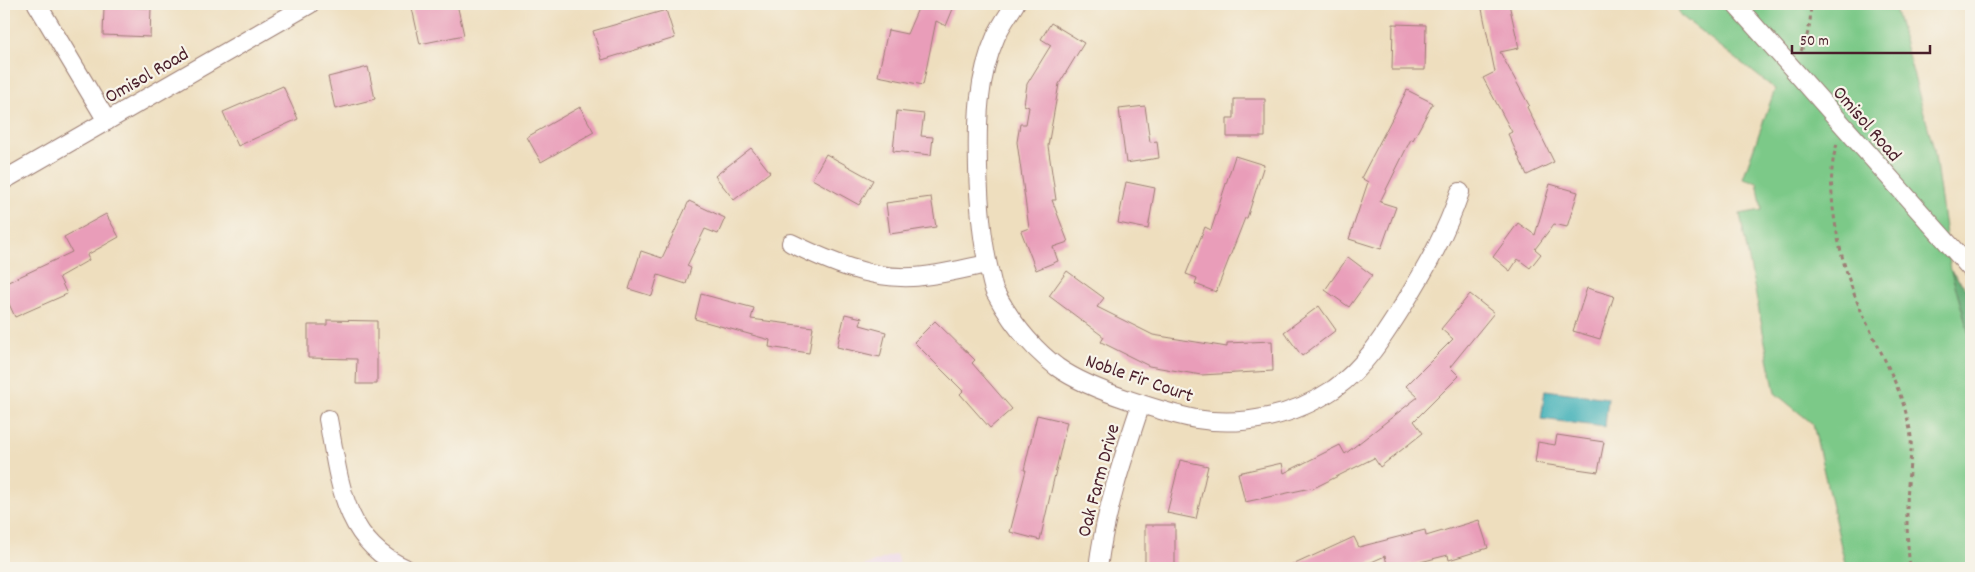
<svg xmlns="http://www.w3.org/2000/svg" width="1975" height="572" font-family="Dekko,sans-serif">
<style>
.built{fill:#ecd1ea}
.green{fill:#7bc988;stroke:#62745a}
.forest{fill:#64ad74;stroke:#576650}
.water{fill:#3fb0b8;stroke:#446872}
.building{fill:#e99db9}
.lines{fill:none;stroke-linecap:round;stroke-linejoin:round}
.minor-casing{stroke:#9c7e74;stroke-width:20}
.path{stroke:#9c7e74;stroke-width:3;stroke-dasharray:4 4;stroke-linecap:butt}
.minor{stroke:#fff;stroke-width:18}
.labels{text-anchor:middle;stroke-width:4.5;stroke-linejoin:round;paint-order:stroke}
.street-label{font-size:20px;fill:#4a1f2b;stroke:#f7f3e8}
</style>
<rect width="100%" height="100%" fill="#f7f3e8"/>
<filter id="ink" filterUnits="userSpaceOnUse"><feTurbulence type="fractalNoise" baseFrequency=".02" numOctaves="2"/><feDisplacementMap in="SourceGraphic" scale="10" xChannelSelector="R" yChannelSelector="G"/><feConvolveMatrix kernelMatrix="1 2 1 2 8 2 1 2 1" color-interpolation-filters="sRGB"/></filter>
<filter id="wash" filterUnits="userSpaceOnUse"><feTurbulence type="fractalNoise" baseFrequency=".0096" numOctaves="4" result="noise"/><feDisplacementMap in="SourceGraphic" scale="20" xChannelSelector="R" yChannelSelector="G"/><feGaussianBlur stdDeviation="1.12" result="paint"/><feColorMatrix in="noise" values="0 0 0 0 0 0 0 0 0 0 0 0 0 0 0 0 0 1.4 0 .05"/><feComposite in="paint" operator="in"/></filter>
<g filter="url(#wash)">
<rect width="100%" height="100%" fill="#eedebe"/>
<path class="built" d="M 896,554 L 901,568 L 858,568 Z"/>
<path class="green" d="M 1677,4 L 1894,4 L 1934,149 L 1951,271 L 1971,341 L 1971,568 L 1846,568 L 1813,424 L 1775,393 L 1740,214 L 1762,210 L 1757,182 L 1743,178 L 1775,89 L 1680,15 Z"/>
<path class="forest" d="M 1951,271 L 1971,294 L 1971,341 Z"/>
<path class="water" d="M 1545,390 L 1608,398 L 1605,427 L 1541,419 Z"/>
<g id="blocks">
<g class="building">
<path d="M 433,4 L 457,4 L 464,35 L 420,44 L 412,8 Z"/>
<path d="M 920,4 L 955,4 L 946,26 L 936,21 L 923,85 L 878,76 L 888,30 L 907,34 Z"/>
<path d="M 1509,4 L 1519,48 L 1500,52 L 1529,105 L 1527,107 L 1554,162 L 1527,175 L 1508,134 L 1512,132 L 1483,78 L 1495,72 L 1482,9 Z"/>
<path d="M 104,7 L 151,8 L 150,37 L 103,35 Z"/>
<path d="M 666,10 L 675,38 L 602,60 L 593,31 Z"/>
<path d="M 1051,23 L 1084,43 L 1059,84 L 1048,146 L 1056,200 L 1052,200 L 1068,242 L 1053,247 L 1058,261 L 1036,270 L 1021,231 L 1029,228 L 1017,142 L 1020,124 L 1026,124 L 1029,107 L 1024,105 L 1027,84 L 1051,45 L 1041,39 Z"/>
<path d="M 1393,24 L 1426,25 L 1425,70 L 1392,70 Z"/>
<path d="M 368,67 L 375,99 L 335,109 L 328,77 Z"/>
<path d="M 283,86 L 298,119 L 238,146 L 223,112 Z"/>
<path d="M 1407,90 L 1433,103 L 1413,140 L 1411,139 L 1380,202 L 1396,207 L 1381,249 L 1349,239 L 1368,182 L 1361,178 Z"/>
<path d="M 1234,99 L 1265,99 L 1265,137 L 1227,137 L 1227,118 L 1234,118 Z"/>
<path d="M 1145,106 L 1150,142 L 1157,141 L 1159,158 L 1126,163 L 1119,109 Z"/>
<path d="M 580,107 L 594,132 L 541,162 L 527,137 Z"/>
<path d="M 897,111 L 924,114 L 921,136 L 933,137 L 931,155 L 893,151 Z"/>
<path d="M 751,148 L 770,172 L 734,200 L 715,176 Z"/>
<path d="M 826,154 L 873,180 L 859,205 L 812,179 Z"/>
<path d="M 1235,156 L 1264,165 L 1247,218 L 1245,218 L 1216,292 L 1195,284 L 1197,278 L 1186,274 L 1205,227 L 1211,230 Z"/>
<path d="M 1126,182 L 1155,188 L 1148,229 L 1118,223 Z"/>
<path d="M 1550,184 L 1578,192 L 1567,227 L 1554,224 L 1535,249 L 1541,254 L 1530,268 L 1518,259 L 1510,271 L 1493,257 L 1518,223 L 1535,235 Z"/>
<path d="M 931,197 L 936,227 L 890,234 L 886,203 Z"/>
<path d="M 689,201 L 725,218 L 718,234 L 705,229 L 687,266 L 691,268 L 686,284 L 658,275 L 652,296 L 629,289 L 641,251 L 662,258 Z"/>
<path d="M 106,214 L 119,237 L 87,255 L 89,260 L 59,277 L 67,294 L 15,317 L 4,293 L 4,284 L 72,252 L 64,237 Z"/>
<path d="M 1348,257 L 1372,275 L 1349,307 L 1325,290 Z"/>
<path d="M 1067,271 L 1104,298 L 1097,307 L 1153,335 L 1227,347 L 1227,343 L 1272,341 L 1273,371 L 1201,375 L 1149,366 L 1101,342 L 1104,337 L 1049,296 Z"/>
<path d="M 1587,288 L 1614,296 L 1600,339 L 1573,331 Z"/>
<path d="M 701,294 L 754,308 L 751,319 L 813,327 L 809,353 L 769,347 L 770,340 L 695,319 Z"/>
<path d="M 1470,294 L 1494,313 L 1450,367 L 1459,376 L 1414,421 L 1423,433 L 1380,467 L 1374,458 L 1312,489 L 1311,488 L 1245,502 L 1238,473 L 1282,463 L 1284,473 L 1340,445 L 1345,454 L 1418,397 L 1406,386 L 1453,339 L 1441,329 Z"/>
<path d="M 1319,306 L 1336,330 L 1302,356 L 1284,332 Z"/>
<path d="M 845,314 L 862,318 L 860,325 L 886,332 L 880,357 L 837,347 Z"/>
<path d="M 327,320 L 377,321 L 377,384 L 356,384 L 357,359 L 308,358 L 308,325 L 327,325 Z"/>
<path d="M 935,321 L 975,360 L 972,363 L 1012,409 L 990,428 L 960,394 L 963,391 L 914,342 Z"/>
<path d="M 1037,415 L 1067,422 L 1040,540 L 1010,532 L 1026,470 L 1024,470 Z"/>
<path d="M 1557,435 L 1604,442 L 1598,472 L 1535,463 L 1538,442 L 1555,445 Z"/>
<path d="M 1180,460 L 1208,466 L 1196,519 L 1167,513 Z"/>
<path d="M 1479,520 L 1488,548 L 1449,560 L 1448,555 L 1397,568 L 1388,568 L 1385,556 L 1358,568 L 1286,568 L 1354,537 L 1359,547 L 1425,530 L 1426,536 Z"/>
<rect x="1145" y="525" width="30" height="43"/>
</g>
</g>
</g>
<g filter="url(#ink)">
<use href="#blocks" fill-opacity="0" stroke="#9c7e74" stroke-width="1"/>
<g class="lines">
<defs>
<g id="minor">
<path d="M 37,4 L 107,121"/>
<path d="M 1015,4 C 1009,14 1001,25 996,36 C 977,79 977,122 978,168 C 979,202 981,237 989,270 C 991,277 992,286 995,292 C 1010,320 1032,348 1057,367 C 1078,382 1105,392 1129,400 C 1150,407 1174,415 1196,419 C 1243,427 1294,416 1334,389 C 1365,367 1384,336 1404,304 C 1427,267 1446,233 1460,192"/>
<path d="M 1735,4 L 1971,269"/>
<path d="M 4,180 L 310,4"/>
<path d="M 791,243 C 828,261 869,279 912,277 C 937,276 962,269 987,264"/>
<path d="M 328,419 C 339,477 342,541 405,568"/>
<path d="M 1098,568 C 1105,511 1123,458 1141,404"/>
</g>
</defs>
<use href="#minor" class="minor-casing"/>
<g class="path">
<path d="M 1801,51 C 1808,36 1812,21 1810,4"/>
<path d="M 1837,144 C 1830,166 1831,186 1833,208 C 1837,241 1846,276 1859,306 C 1876,345 1900,383 1909,425 C 1914,445 1909,465 1908,485 C 1906,513 1907,541 1910,568"/>
</g>
<use href="#minor" class="minor"/>
</g>
</g>
<g class="labels">
<g class="street-label">
<text transform="translate(146 74) rotate(-30)" y="7">Omisol Road</text>
<text transform="translate(1868 123) rotate(49)" y="7">Omisol Road</text>
<text transform="translate(1140 377) rotate(19)" y="7">Noble Fir Court</text>
<text transform="translate(1097 480) rotate(-75)" y="7">Oak Farm Drive</text>
</g>
</g>
<rect width="1975" height="572" fill="none" stroke="#f7f3e8" stroke-width="20"/>
<path d="M1792 45v8h138v-8" fill="none" stroke="#4a1f2b" stroke-width="2.5"/>
<text x="1800" y="45" font-size="15" fill="#4a1f2b" stroke="#f7f3e8" stroke-width="4" paint-order="stroke">50 m</text>
</svg>
